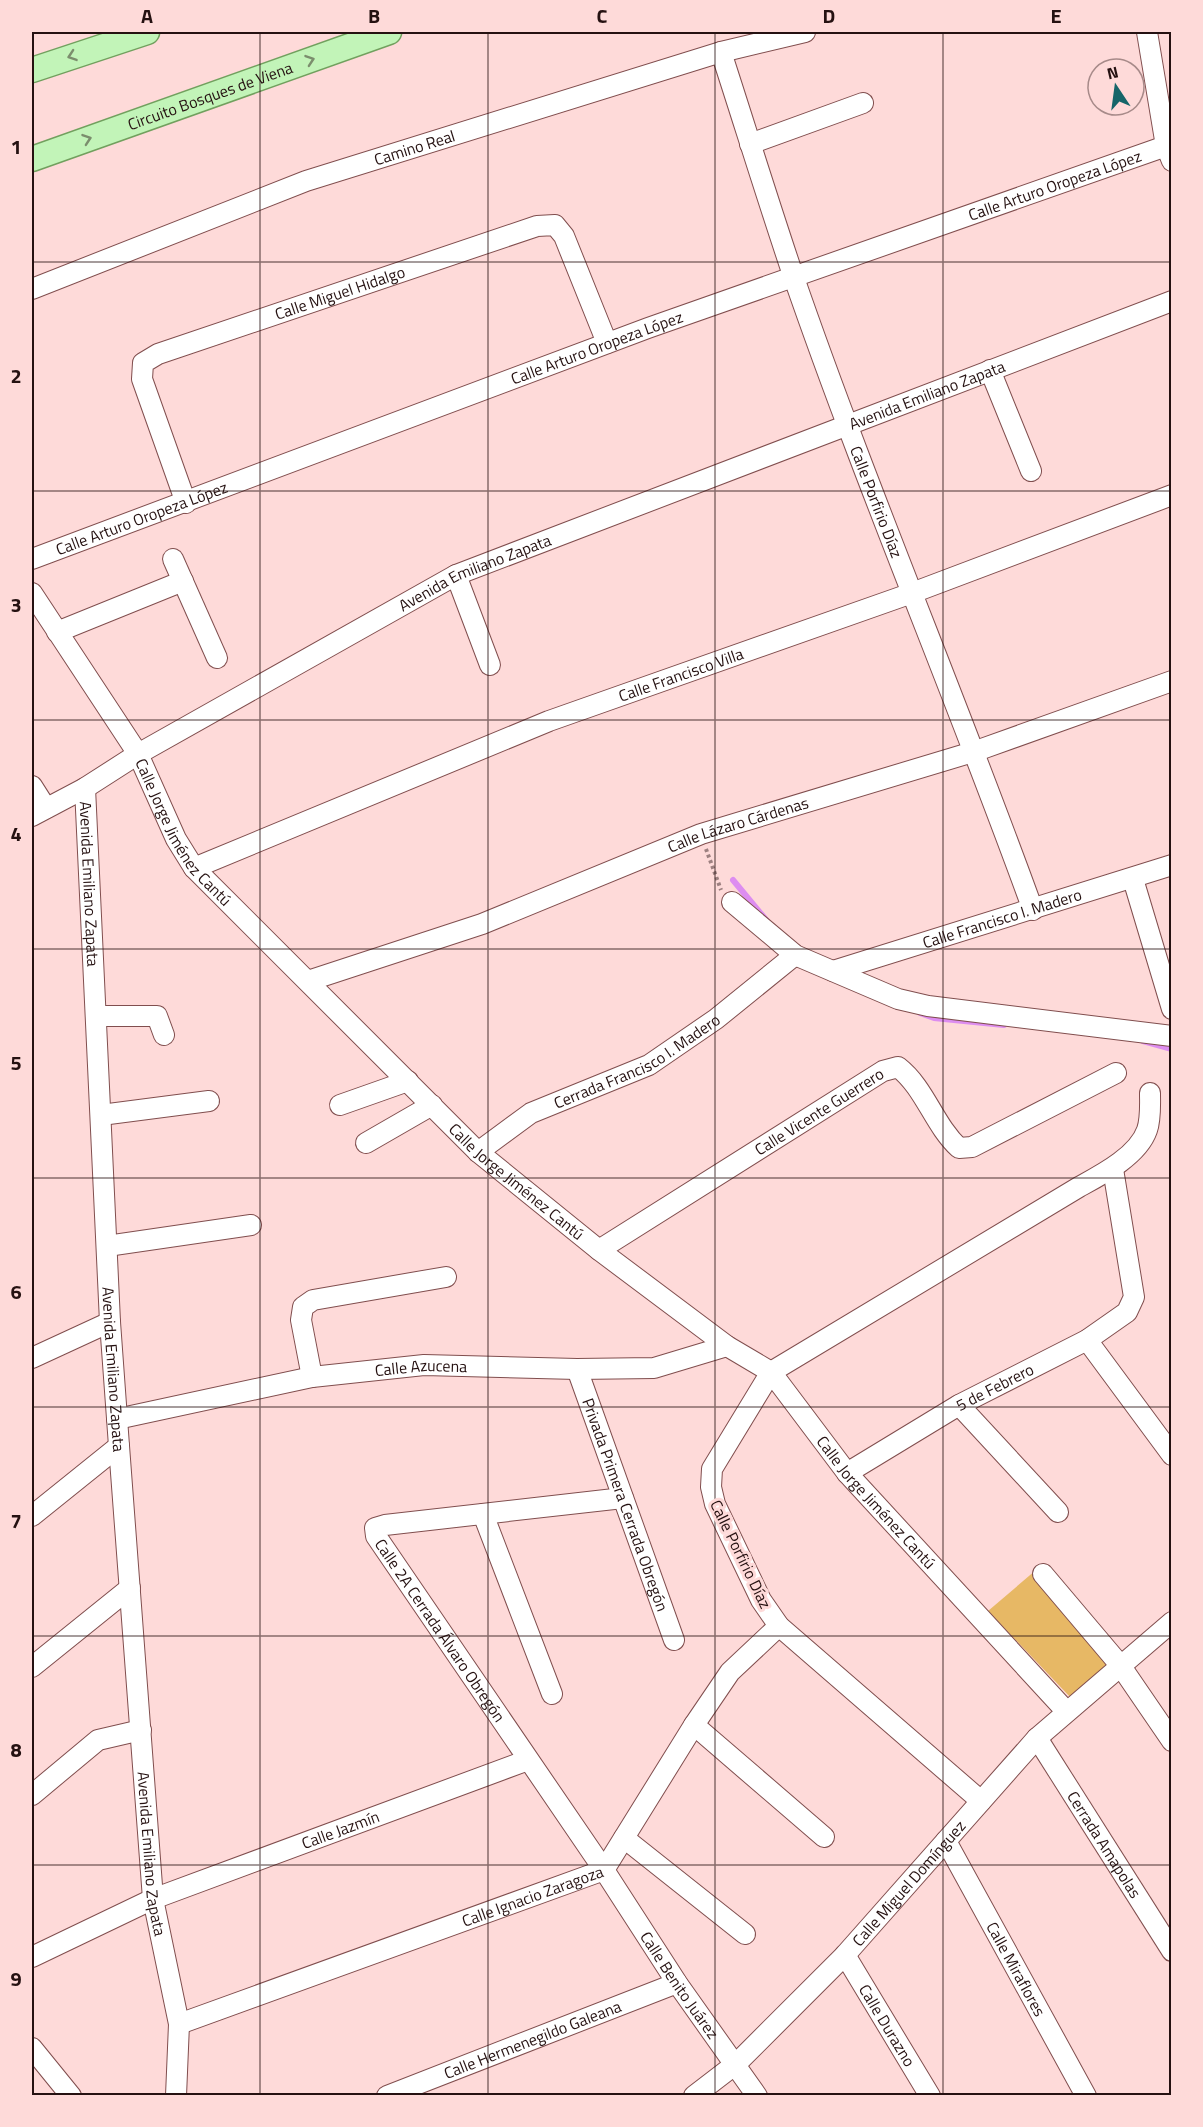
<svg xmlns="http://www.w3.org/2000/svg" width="1203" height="2127" font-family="'Titillium Web',sans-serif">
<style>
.green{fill:#e7b865}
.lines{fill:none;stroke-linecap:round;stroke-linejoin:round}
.stream{stroke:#dd8df0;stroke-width:6}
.minor-casing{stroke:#804e4e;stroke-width:22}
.major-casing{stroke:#71a05e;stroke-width:27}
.path{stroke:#9d8080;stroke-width:4;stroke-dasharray:3 3;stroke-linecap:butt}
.minor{stroke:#fff;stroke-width:20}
.major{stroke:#c2f4b8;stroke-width:24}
.oneway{stroke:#7b8e6d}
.grid{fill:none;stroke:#251111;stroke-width:1.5;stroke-opacity:0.55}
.labels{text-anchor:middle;stroke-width:6;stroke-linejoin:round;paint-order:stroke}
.street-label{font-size:16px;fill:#251111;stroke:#fedad9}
.neatline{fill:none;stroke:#251111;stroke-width:2}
.grid-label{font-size:20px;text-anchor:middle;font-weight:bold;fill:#251111}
</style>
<rect width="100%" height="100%" fill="#fedad9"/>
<path class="green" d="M 1036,1570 L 1108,1665 L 1072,1699 L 988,1611 Z"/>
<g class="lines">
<g class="stream">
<path d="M 733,880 L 767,921"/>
<path d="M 920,1013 L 934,1018 L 1004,1025"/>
<path d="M 1143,1041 L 1172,1049"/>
</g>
<defs>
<g id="minor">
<path d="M 1147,32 L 1166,146 L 1172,161"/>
<path id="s1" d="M 721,52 C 745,126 768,201 793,275 C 867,489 956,697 1033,910"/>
<path d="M 750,144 L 863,103"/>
<path id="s2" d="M 32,289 L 306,181 L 721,52 L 805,32"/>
<path d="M 990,370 L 1031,471"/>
<path id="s3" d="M 186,503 L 142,379 L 143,363 L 158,354 L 537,226 L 555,225 L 564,236 L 607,343"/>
<path id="s4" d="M 32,559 L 648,328 L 1166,146"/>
<path d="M 173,559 L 217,658"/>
<path d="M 456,575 L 490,665"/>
<path id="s5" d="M 32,593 L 138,754 L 176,839 L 194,868 L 478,1152 L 599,1250 L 727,1346 L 771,1372 L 847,1473 L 1066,1711"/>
<path d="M 57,632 L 183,581"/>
<path d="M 32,786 L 46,808"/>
<path id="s6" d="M 85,788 L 110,1322 L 119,1446 L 153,1899 L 179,2024 L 176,2096"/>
<path id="s7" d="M 32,816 L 85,788 L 138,754 L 456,575 L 1172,301"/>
<path id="s8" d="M 194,868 L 549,721 L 912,593 L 1172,495"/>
<path d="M 1133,879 L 1172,1009"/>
<path d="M 732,902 L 795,955 L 898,999 L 928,1006 L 1172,1036"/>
<path id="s9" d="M 833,971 L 1172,865"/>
<path id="s10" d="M 308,981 L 482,924 L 701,834 L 976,751 L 1172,681"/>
<path d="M 96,1016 L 157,1016 L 164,1035"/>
<path d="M 340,1105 L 408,1081"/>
<path d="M 101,1115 L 209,1101"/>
<path d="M 366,1143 L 432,1105"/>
<path id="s11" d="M 478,1152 L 531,1113 L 649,1065 L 716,1019 L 795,955"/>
<path d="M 107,1246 L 251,1225"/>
<path id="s12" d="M 599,1250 L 883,1071 L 898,1067 C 925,1088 934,1125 959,1148 L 972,1147 L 1116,1073"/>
<path d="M 1087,1340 L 1172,1455"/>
<path d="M 32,1358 L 110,1322"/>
<path id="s13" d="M 577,1369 L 674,1640"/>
<path d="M 312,1377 L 301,1320 L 303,1307 L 313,1300 L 446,1277"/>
<path d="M 959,1405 L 1058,1512"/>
<path id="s14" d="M 117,1419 L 312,1377 L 424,1365 L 577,1369 L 654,1368 L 727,1346"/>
<path id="s15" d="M 847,1473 L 959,1405 L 1087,1340 L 1127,1312 L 1134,1297 L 1113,1169"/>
<path id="s16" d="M 623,1498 L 385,1525 L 375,1528 L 376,1536 L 604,1870 L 677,1983 L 757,2096"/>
<path d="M 483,1514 L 552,1694"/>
<path d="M 32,1516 L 119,1446"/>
<path d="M 1043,1574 L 1120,1665 L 1172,1741"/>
<path d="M 32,1667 L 130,1588"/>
<path d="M 694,1725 L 824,1837"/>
<path id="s17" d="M 1037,1738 L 1172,1951"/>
<path d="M 32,1795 L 98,1740 L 141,1730"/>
<path d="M 981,1801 L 779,1626 L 761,1600 L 715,1504 L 711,1487 L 712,1469 L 771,1372 L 1079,1187 C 1101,1175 1138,1156 1147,1130 C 1151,1119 1150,1105 1150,1093"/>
<path d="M 624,1838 L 745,1934"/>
<path id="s18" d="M 946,1841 L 1086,2096"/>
<path id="s19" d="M 845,1955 L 930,2096"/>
<path id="s20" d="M 32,1957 L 153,1899 L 528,1760"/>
<path id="s21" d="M 179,2024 L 604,1870 L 694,1725 L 730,1672 L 779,1626"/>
<path d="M 32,2048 L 71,2096"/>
<path id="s22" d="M 387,2096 L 677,1983"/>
<path id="s23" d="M 694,2096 L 737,2063 L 845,1955 L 1037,1738 L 1172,1622"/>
</g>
<g id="major">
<path d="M 32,70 L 147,32"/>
<path id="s24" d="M 32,159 L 389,32"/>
</g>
</defs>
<use href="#minor" class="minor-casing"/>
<use href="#major" class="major-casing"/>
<path class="path" d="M 706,849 L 721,890"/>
<use href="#minor" class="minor"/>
<use href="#major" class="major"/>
</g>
<defs><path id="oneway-chevron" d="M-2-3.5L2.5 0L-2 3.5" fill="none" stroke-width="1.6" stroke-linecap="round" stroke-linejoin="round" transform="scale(1.5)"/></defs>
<g class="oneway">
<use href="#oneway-chevron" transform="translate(72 56) rotate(161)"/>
<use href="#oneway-chevron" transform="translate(310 60) rotate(-19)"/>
<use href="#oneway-chevron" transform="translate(87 139) rotate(-19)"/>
</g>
<path class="grid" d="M 260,32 L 260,2096M 488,32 L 488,2096M 715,32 L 715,2096M 943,32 L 943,2096M 32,262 L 1172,262M 32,491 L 1172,491M 32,720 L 1172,720M 32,949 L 1172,949M 32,1178 L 1172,1178M 32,1407 L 1172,1407M 32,1636 L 1172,1636M 32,1865 L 1172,1865"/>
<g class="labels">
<g class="street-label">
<text dy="6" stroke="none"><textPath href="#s24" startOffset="189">Circuito Bosques de Viena</textPath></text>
<text dy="6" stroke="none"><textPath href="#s2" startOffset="408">Camino Real</textPath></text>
<text dy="6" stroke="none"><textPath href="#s4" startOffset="1089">Calle Arturo Oropeza López</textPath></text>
<text dy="6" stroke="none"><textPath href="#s3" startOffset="357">Calle Miguel Hidalgo</textPath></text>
<text dy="6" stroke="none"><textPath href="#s4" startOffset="603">Calle Arturo Oropeza López</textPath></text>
<text dy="6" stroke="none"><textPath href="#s7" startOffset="992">Avenida Emiliano Zapata</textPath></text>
<text dy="6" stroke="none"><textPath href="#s1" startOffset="476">Calle Porfirio Díaz</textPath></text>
<text dy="6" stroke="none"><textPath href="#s4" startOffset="117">Calle Arturo Oropeza López</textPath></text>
<text dy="6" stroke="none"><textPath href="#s7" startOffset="506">Avenida Emiliano Zapata</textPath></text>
<text dy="6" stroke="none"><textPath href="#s8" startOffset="524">Calle Francisco Villa</textPath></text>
<text dy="6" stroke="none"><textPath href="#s10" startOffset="458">Calle Lázaro Cárdenas</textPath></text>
<text dy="6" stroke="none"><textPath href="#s5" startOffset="284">Calle Jorge Jiménez Cantú</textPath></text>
<text dy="6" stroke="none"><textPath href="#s6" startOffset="96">Avenida Emiliano Zapata</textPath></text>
<text dy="6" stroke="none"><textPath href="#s9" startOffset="177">Calle Francisco I. Madero</textPath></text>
<text dy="6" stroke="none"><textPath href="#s11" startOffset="184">Cerrada Francisco I. Madero</textPath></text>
<text dy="6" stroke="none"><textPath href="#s12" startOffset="260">Calle Vicente Guerrero</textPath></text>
<text dy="6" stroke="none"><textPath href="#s5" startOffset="770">Calle Jorge Jiménez Cantú</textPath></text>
<text dy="6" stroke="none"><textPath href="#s6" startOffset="582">Avenida Emiliano Zapata</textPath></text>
<text dy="6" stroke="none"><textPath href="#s14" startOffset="309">Calle Azucena</textPath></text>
<text dy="6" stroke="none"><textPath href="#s15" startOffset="171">5 de Febrero</textPath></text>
<text dy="6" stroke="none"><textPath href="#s5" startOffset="1256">Calle Jorge Jiménez Cantú</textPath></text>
<text dy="6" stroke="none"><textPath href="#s13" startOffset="144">Privada Primera Cerrada Obregón</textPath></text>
<text transform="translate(741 1554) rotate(64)" y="6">Calle Porfirio Díaz</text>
<text dy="6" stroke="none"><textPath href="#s16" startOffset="372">Calle 2A Cerrada Álvaro Obregón</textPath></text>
<text dy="6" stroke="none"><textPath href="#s20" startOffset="334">Calle Jazmín</textPath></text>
<text dy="6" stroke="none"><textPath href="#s17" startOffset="126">Cerrada Amapolas</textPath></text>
<text dy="6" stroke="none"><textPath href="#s6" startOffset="1068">Avenida Emiliano Zapata</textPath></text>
<text dy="6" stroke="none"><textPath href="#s23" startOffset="303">Calle Miguel Domínguez</textPath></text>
<text dy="6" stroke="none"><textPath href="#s21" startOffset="376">Calle Ignacio Zaragoza</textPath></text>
<text dy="6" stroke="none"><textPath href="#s18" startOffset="146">Calle Miraflores</textPath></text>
<text dy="6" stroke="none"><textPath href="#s16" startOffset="800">Calle Benito Juárez</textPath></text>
<text dy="6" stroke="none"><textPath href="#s19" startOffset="82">Calle Durazno</textPath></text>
<text dy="6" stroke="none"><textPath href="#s22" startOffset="156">Calle Hermenegildo Galeana</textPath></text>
</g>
</g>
<rect width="1203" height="2127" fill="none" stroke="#fedad9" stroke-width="66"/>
<g transform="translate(1116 87) rotate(347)"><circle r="28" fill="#fedad9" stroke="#a78a89" stroke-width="1.5"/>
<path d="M0-4.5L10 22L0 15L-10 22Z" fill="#166569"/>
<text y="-9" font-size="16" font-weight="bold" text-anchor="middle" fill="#251111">N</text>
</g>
<rect x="33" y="33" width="1137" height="2061" class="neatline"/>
<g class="grid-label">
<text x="147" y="23">A</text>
<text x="374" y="23">B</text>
<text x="602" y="23">C</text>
<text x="829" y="23">D</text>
<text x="1056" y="23">E</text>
<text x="16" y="154">1</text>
<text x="16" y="383">2</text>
<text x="16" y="612">3</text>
<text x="16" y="841">4</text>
<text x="16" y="1070">5</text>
<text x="16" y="1299">6</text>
<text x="16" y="1528">7</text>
<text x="16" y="1757">8</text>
<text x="16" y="1986">9</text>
</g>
</svg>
